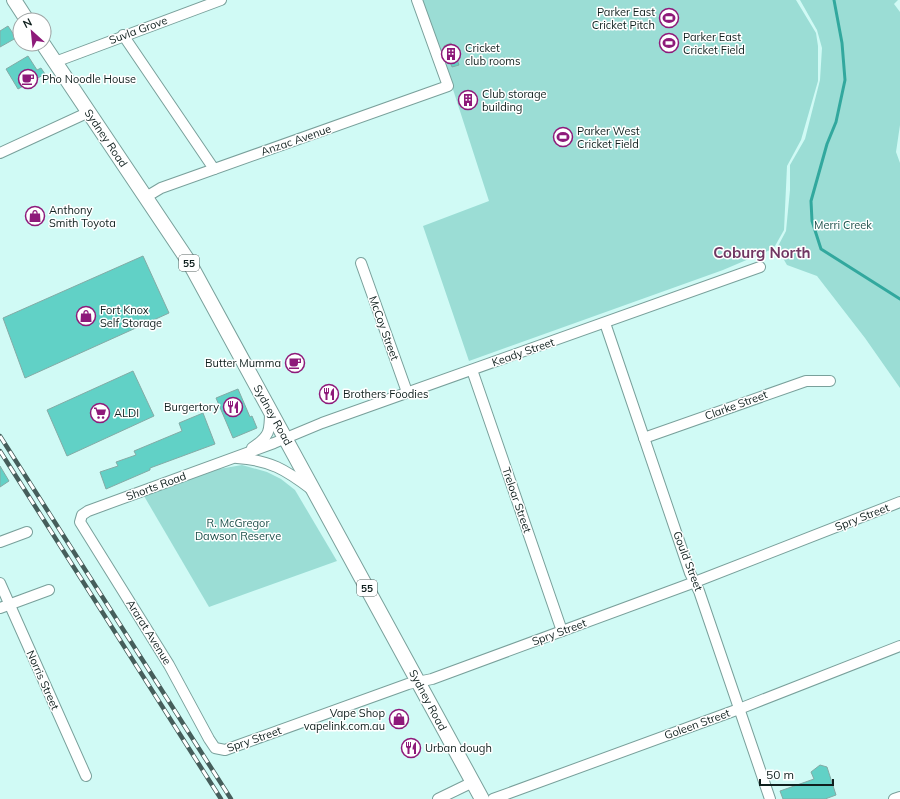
<svg xmlns="http://www.w3.org/2000/svg" width="900" height="799" font-family="Mulish,sans-serif">
<style>
.green{fill:#9bddd5}
.lines{fill:none;stroke-linecap:round;stroke-linejoin:round}
.stream{stroke:#32a89e;stroke-width:3}
.building{fill:#61d1c6;stroke:#83aba6}
.minor-casing{stroke:#79a09b;stroke-width:12}
.highway-casing{stroke:#79a09b;stroke-width:16}
.minor{stroke:#fff;stroke-width:10}
.highway{stroke:#fff;stroke-width:14}
.rail-casing{stroke:#465e5b;stroke-width:4.5}
.rail{stroke:#fff;stroke-width:3;stroke-dasharray:9;stroke-linecap:butt}
.labels{text-anchor:middle;stroke-width:3;stroke-linejoin:round;paint-order:stroke}
.shield{fill:#fff;stroke:#576261;stroke-width:1}
.shield-label{font-size:10px;font-weight:bold;fill:#0f1f1d}
.poi-label{font-size:11px;fill:#0f1f1d;stroke:#fff;text-anchor:start}
.street-label{font-size:11px;fill:#0f1f1d;stroke:#fff}
.park-label{font-size:11px;fill:#1c4e49;stroke:#fff}
.district-label{font-size:15px;font-weight:bold;fill:#703762;stroke:#fff}
</style>
<rect width="100%" height="100%" fill="#d0faf5"/>
<g class="green">
<path d="M 419,0 L 796,0 L 816,33 L 818,46 L 818,81 L 801,140 L 787,166 L 784,230 L 775,246 L 770,250 L 723,270 L 469,361 L 423,226 L 489,201 L 449,77 Z"/>
<path d="M 800,0 L 898,0 L 894,4 L 900,12 L 900,125 L 896,152 L 900,163 L 900,388 L 865,338 L 817,276 L 787,265 L 777,248 L 786,231 L 790,190 L 790,165 L 805,139 L 820,80 L 822,48 L 817,30 Z"/>
<path d="M 242,465 L 267,472 L 281,479 L 295,490 L 337,561 L 209,607 L 144,496 L 219,469 Z"/>
</g>
<g class="lines">
<path class="stream" d="M 834,0 L 842,43 L 845,80 L 836,122 L 827,144 L 811,201 L 812,221 L 821,249 L 900,299"/>
</g>
<g class="building">
<path d="M 8,26 L 16,38 L 0,47 L 0,31 Z"/>
<path d="M 451,43 L 459,65 L 452,67 L 444,46 Z"/>
<path d="M 28,56 L 37,70 L 41,68 L 45,74 L 18,89 L 6,69 Z"/>
<path d="M 472,95 L 475,102 L 465,107 L 462,98 Z"/>
<path d="M 143,256 L 169,313 L 25,378 L 3,318 Z"/>
<path d="M 133,371 L 154,416 L 67,456 L 47,410 Z"/>
<path d="M 238,389 L 250,417 L 252,416 L 257,428 L 233,438 L 216,398 Z"/>
<path d="M 203,413 L 215,444 L 150,468 L 150,470 L 106,489 L 100,472 L 118,466 L 116,462 L 136,455 L 134,451 L 182,431 L 179,423 Z"/>
<path d="M 0,466 L 9,481 L 0,487 Z"/>
<path d="M 820,765 L 827,767 L 836,795 L 825,799 L 783,799 L 780,791 L 814,779 L 811,772 Z"/>
</g>
<g class="lines">
<defs>
<g id="minor">
<path d="M 123,35 L 214,169"/>
<path d="M 55,62 L 221,0"/>
<path d="M 0,153 L 89,112"/>
<path d="M 146,197 L 161,188 L 448,86 L 417,0"/>
<path d="M 361,263 L 407,392"/>
<path d="M 760,267 L 322,423 L 274,443 L 88,511 L 82,515 L 80,522 L 169,665 L 209,739 L 215,748 L 225,750 L 408,684 L 432,679 L 695,582 L 900,502"/>
<path d="M 605,323 L 690,573 L 699,591 L 770,799"/>
<path d="M 472,370 L 562,631"/>
<path d="M 644,438 L 806,381 L 830,381"/>
<path d="M 252,448 C 270,436 270,431 270,411"/>
<path d="M 237,458 C 270,460 286,470 311,489"/>
<path d="M 0,542 L 27,532"/>
<path d="M 0,583 L 86,776"/>
<path d="M 0,608 L 49,590"/>
<path d="M 438,799 L 473,782"/>
<path d="M 493,799 L 739,709 L 900,646"/>
<path d="M 894,799 L 900,797"/>
</g>
<g id="highway">
<path d="M 14,0 L 27,20"/>
<path d="M 43,44 L 189,262 L 482,799"/>
</g>
</defs>
<use href="#minor" class="minor-casing"/>
<use href="#highway" class="highway-casing"/>
<use href="#minor" class="minor"/>
<use href="#highway" class="highway"/>
<defs>
<g id="rail">
<path d="M 0,436 L 231,799"/>
<path d="M 0,451 L 221,799"/>
</g>
</defs>
<use href="#rail" class="rail-casing"/>
<use href="#rail" class="rail"/>
</g>
<defs>
<symbol id="stadium-ring" viewBox="-11 -11 22 22"><circle r="9.5" fill="#fff" stroke="#8e1a7a" stroke-width="1.5"/><path d="M0-5a6.5 5 0 1 0 0 10a6.5 5 0 1 0 0-10ZM-3.5-1.8h7v3.6h-7Z" fill="#8e1a7a"/></symbol>
<symbol id="building-ring" viewBox="-11 -11 22 22"><circle r="9.5" fill="#fff" stroke="#8e1a7a" stroke-width="1.5"/><path d="M-4-6H4V6H1V3H-1V6H-4ZM-2.5-4.3h1.7v1.8h-1.7ZM.8-4.3h1.7v1.8H.8ZM-2.5-1h1.7V.8h-1.7ZM.8-1h1.7V.8H.8Z" fill="#8e1a7a"/></symbol>
<symbol id="cafe-ring" viewBox="-11 -11 22 22"><circle r="9.5" fill="#fff" stroke="#8e1a7a" stroke-width="1.5"/><path d="M-5.5-4.5H6V0H3Q3 3.5 0 3.5H-2.5Q-5.5 3.5-5.5 0ZM3-3.2v2h1.7v-2ZM-6 4.5H4V6H-6Z" fill="#8e1a7a"/></symbol>
<symbol id="shop-ring" viewBox="-11 -11 22 22"><circle r="9.5" fill="#fff" stroke="#8e1a7a" stroke-width="1.5"/><path d="M-5-2.5h2.3a2.7 3.5 0 0 1 5.4 0H5L5.5 6h-11ZM-1.5-2.5h3a1.5 2.3 0 0 0-3 0Z" fill="#8e1a7a"/></symbol>
<symbol id="restaurant-ring" viewBox="-11 -11 22 22"><circle r="9.5" fill="#fff" stroke="#8e1a7a" stroke-width="1.5"/><path d="M-5-6h1v4h1v-4h1v4h1v-4h1v5L-1.5 .5V6h-2V.5L-5-1ZM5-6V6H3V1.5H1.5Q1.5-4 5-6Z" fill="#8e1a7a"/></symbol>
<symbol id="supermarket-ring" viewBox="-11 -11 22 22"><circle r="9.5" fill="#fff" stroke="#8e1a7a" stroke-width="1.5"/><path d="M-6-5.5h2.5l.6 2H6L4.5 2H-2.5L-4.4-4H-6ZM-1.5 3.2a1.3 1.3 0 1 0 .1 0ZM3 3.2a1.3 1.3 0 1 0 .1 0Z" fill="#8e1a7a"/></symbol>
</defs>
<g fill-rule="evenodd">
<use href="#stadium-ring" x="658" y="7" width="22" height="22"/>
<use href="#stadium-ring" x="658" y="32" width="22" height="22"/>
<use href="#building-ring" x="440" y="43" width="22" height="22"/>
<use href="#cafe-ring" x="17" y="68" width="22" height="22"/>
<use href="#building-ring" x="457" y="89" width="22" height="22"/>
<use href="#stadium-ring" x="552" y="126" width="22" height="22"/>
<use href="#shop-ring" x="24" y="205" width="22" height="22"/>
<use href="#shop-ring" x="75" y="305" width="22" height="22"/>
<use href="#cafe-ring" x="284" y="352" width="22" height="22"/>
<use href="#restaurant-ring" x="318" y="383" width="22" height="22"/>
<use href="#restaurant-ring" x="222" y="396" width="22" height="22"/>
<use href="#supermarket-ring" x="89" y="402" width="22" height="22"/>
<use href="#shop-ring" x="388" y="708" width="22" height="22"/>
<use href="#restaurant-ring" x="400" y="737" width="22" height="22"/>
</g>
<g class="labels">
<g class="shield">
<rect x="179" y="255" width="20" height="16" rx="3"/>
<rect x="357" y="580" width="20" height="16" rx="3"/>
</g>
<g class="shield-label">
<text x="189" y="267">55</text>
<text x="367" y="592">55</text>
</g>
<g class="poi-label">
<text x="655" y="16" text-anchor="end">Parker East<tspan x="655" dy="13">Cricket Pitch</tspan></text>
<text x="683" y="41">Parker East<tspan x="683" dy="13">Cricket Field</tspan></text>
<text x="465" y="52">Cricket<tspan x="465" dy="13">club rooms</tspan></text>
<text x="42" y="83">Pho Noodle House</text>
<text x="482" y="98">Club storage<tspan x="482" dy="13">building</tspan></text>
<text x="577" y="135">Parker West<tspan x="577" dy="13">Cricket Field</tspan></text>
<text x="49" y="214">Anthony<tspan x="49" dy="13">Smith Toyota</tspan></text>
<text x="100" y="314">Fort Knox<tspan x="100" dy="13">Self Storage</tspan></text>
<text x="281" y="367" text-anchor="end">Butter Mumma</text>
<text x="343" y="398">Brothers Foodies</text>
<text x="219" y="411" text-anchor="end">Burgertory</text>
<text x="114" y="417">ALDI</text>
<text x="385" y="717" text-anchor="end">Vape Shop<tspan x="385" dy="13">vapelink.com.au</tspan></text>
<text x="425" y="752">Urban dough</text>
</g>
<g class="street-label">
<text transform="translate(138 30) rotate(-20)" y="4">Suvla Grove</text>
<text transform="translate(106 138) rotate(56)" y="4">Sydney Road</text>
<text transform="translate(296 140) rotate(-19)" y="4">Anzac Avenue</text>
<text transform="translate(384 328) rotate(70)" y="4">McCoy Street</text>
<text transform="translate(523 352) rotate(-19)" y="4">Keady Street</text>
<text transform="translate(736 405) rotate(-20)" y="4">Clarke Street</text>
<text transform="translate(273 415) rotate(61)" y="4">Sydney Road</text>
<text transform="translate(156 486) rotate(-20)" y="4">Shorts Road</text>
<text transform="translate(517 500) rotate(71)" y="4">Treloar Street</text>
<text transform="translate(862 517) rotate(-21)" y="4">Spry Street</text>
<text transform="translate(688 561) rotate(69)" y="4">Gould Street</text>
<text transform="translate(149 632) rotate(58)" y="4">Ararat Avenue</text>
<text transform="translate(559 632) rotate(-20)" y="4">Spry Street</text>
<text transform="translate(43 680) rotate(66)" y="4">Norris Street</text>
<text transform="translate(428 700) rotate(62)" y="4">Sydney Road</text>
<text transform="translate(697 724) rotate(-20)" y="4">Goleen Street</text>
<text transform="translate(254 739) rotate(-19)" y="4">Spry Street</text>
</g>
<g class="park-label">
<text x="843" y="229">Merri Creek</text>
<text x="238" y="527">R. McGregor<tspan x="238" dy="13">Dawson Reserve</tspan></text>
</g>
<g class="district-label">
<text x="762" y="258">Coburg North</text>
</g>
</g>
<g transform="translate(32 32) rotate(333)"><circle r="19" fill="#ffffff" stroke="#9fa5a5"/>
<path d="M0-3L7 15L0 10L-7 15Z" fill="#8e1a7a"/>
<text y="-6" font-size="11" font-weight="bold" text-anchor="middle" fill="#0f1f1d">N</text>
</g>
<path d="M760 779v6h73v-6" fill="none" stroke="#0f1f1d" stroke-width="2"/>
<text x="766" y="779" font-size="12" fill="#0f1f1d" stroke="#ffffff" stroke-width="3" paint-order="stroke">50 m</text>
</svg>
